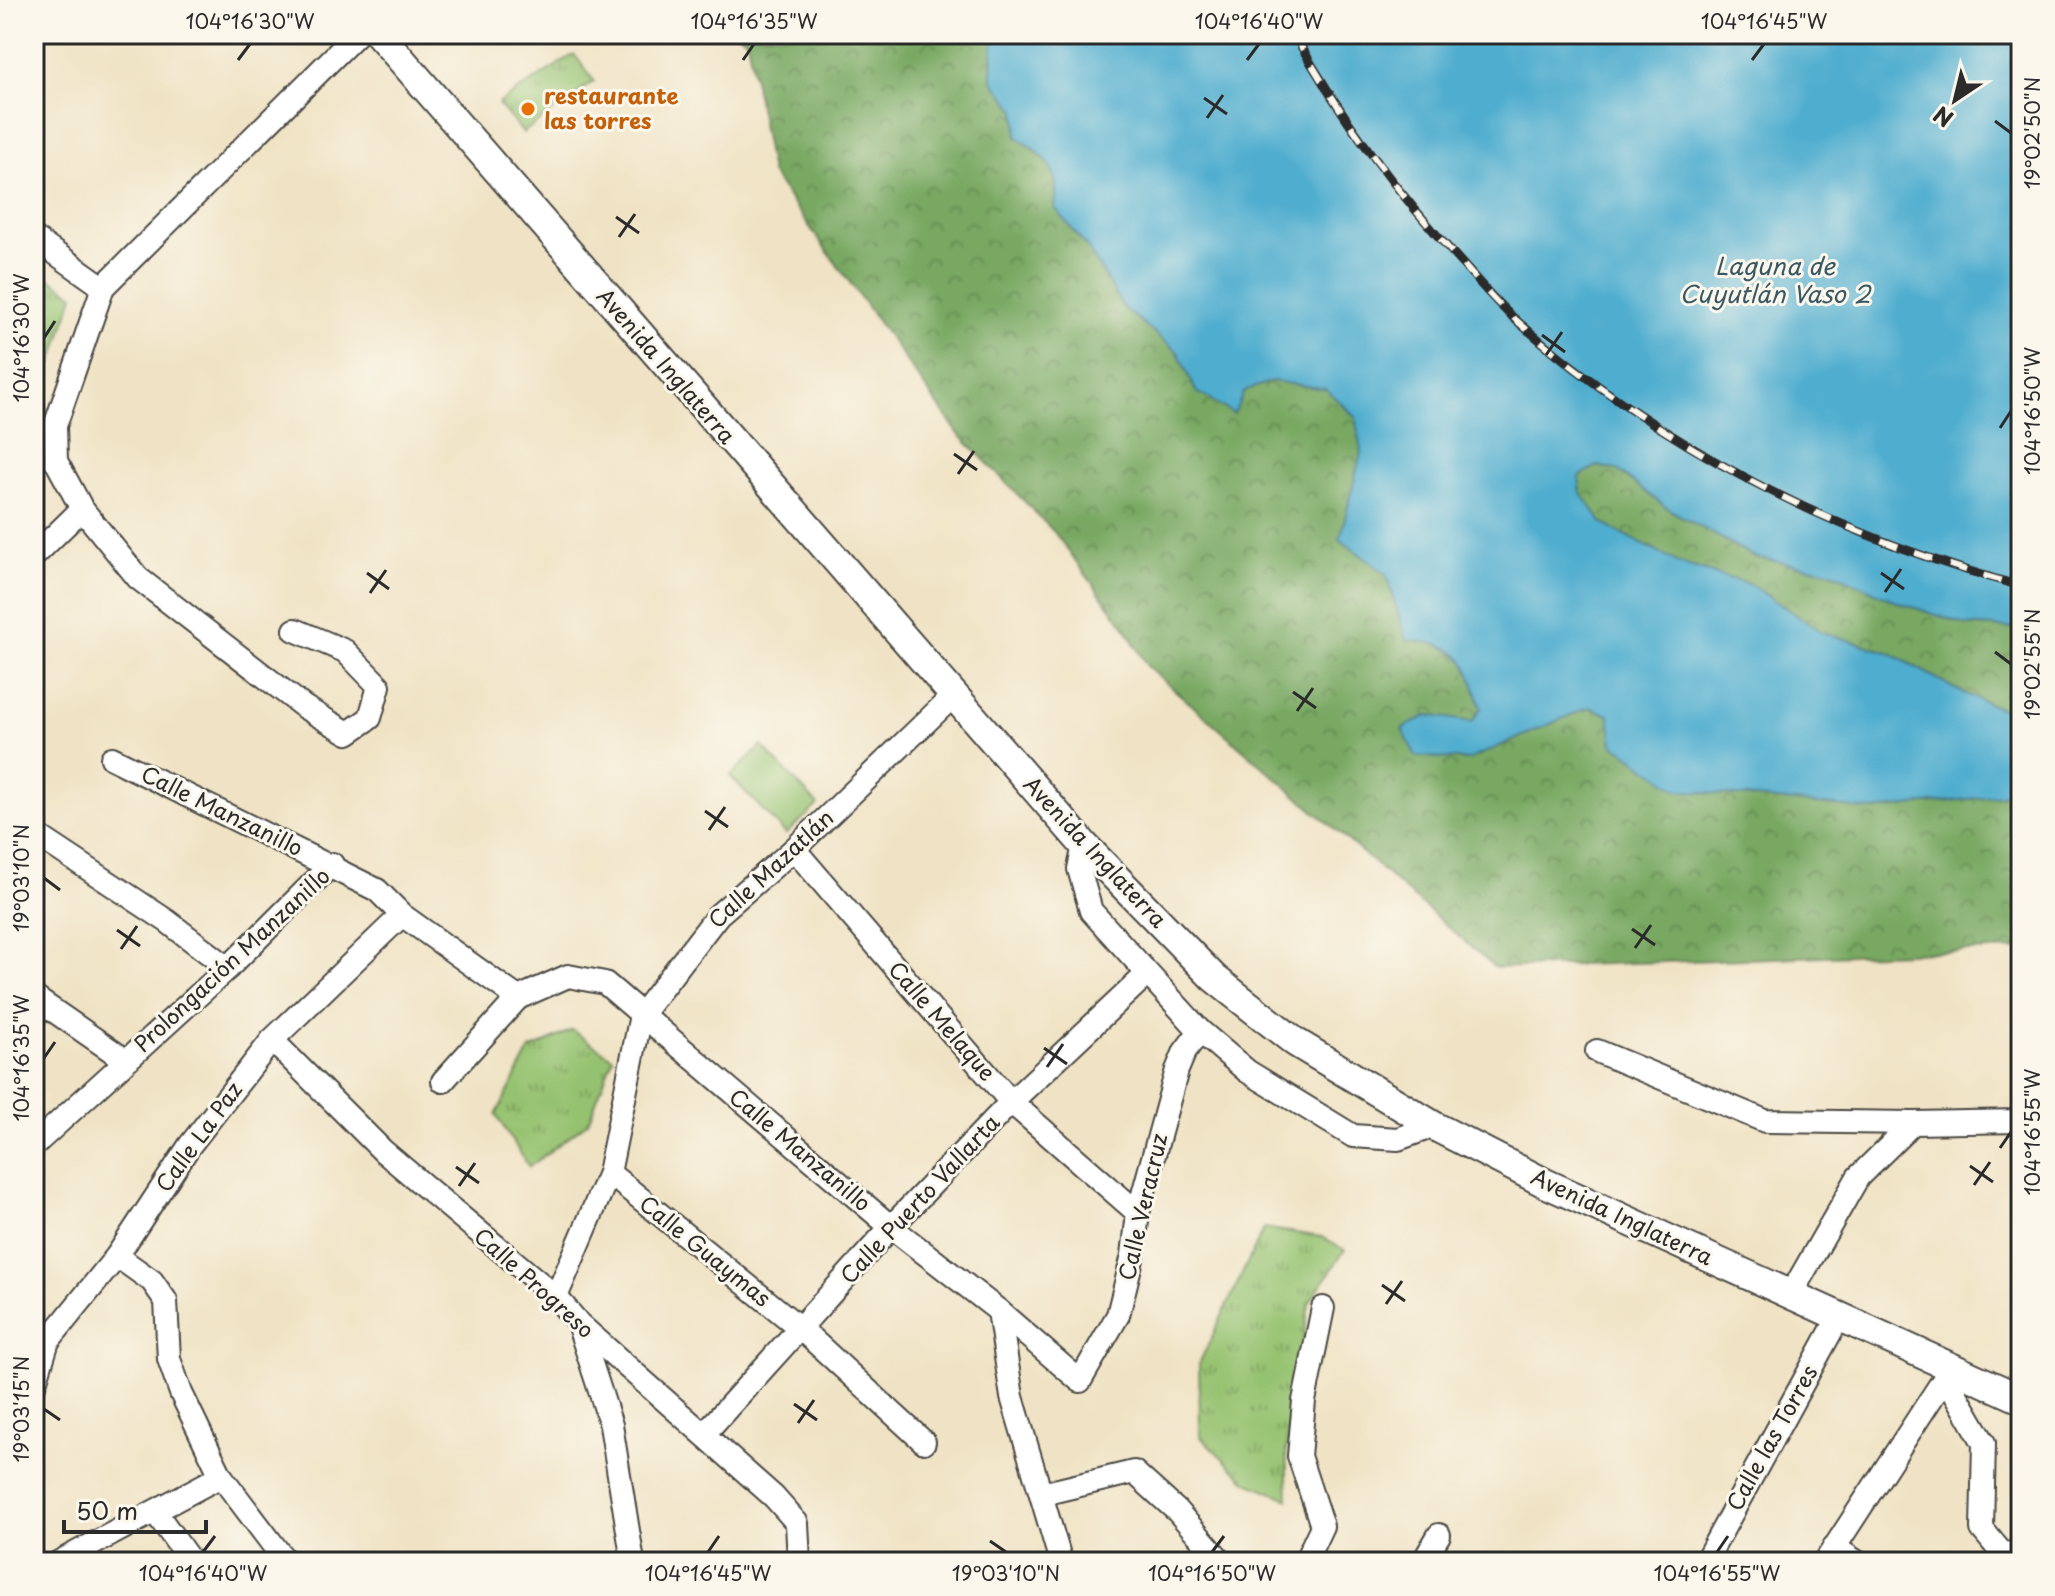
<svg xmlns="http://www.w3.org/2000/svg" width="2055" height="1596" font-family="'Playpen Sans',sans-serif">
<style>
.grass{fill:url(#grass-tufts);stroke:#60764e;stroke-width:2}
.forest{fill:url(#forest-crowns);stroke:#526a46;stroke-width:2}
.garden{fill:#95c270;stroke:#60764e;stroke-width:2}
.water{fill:#50adcf;stroke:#3e6c7d;stroke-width:2}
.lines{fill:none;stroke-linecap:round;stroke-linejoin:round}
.minor-casing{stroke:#494742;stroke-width:26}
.major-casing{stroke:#494742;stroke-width:32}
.minor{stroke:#fff;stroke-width:22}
.major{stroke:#fff;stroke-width:28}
.rail-casing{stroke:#2b2b2b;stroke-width:9}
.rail{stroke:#fbf7ec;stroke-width:6;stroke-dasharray:18;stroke-linecap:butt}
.ticks{fill:none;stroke:#2b2b2b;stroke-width:3}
.food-dot{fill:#e8710a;stroke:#fbf7ec;stroke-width:3}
.labels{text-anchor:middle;stroke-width:6;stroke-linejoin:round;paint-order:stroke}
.food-label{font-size:22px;font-weight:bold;fill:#c56008;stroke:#fbf7ec;text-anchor:start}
.street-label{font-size:22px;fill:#2b2b2b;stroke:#fbf7ec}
.water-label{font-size:24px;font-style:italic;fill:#385864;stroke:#fbf7ec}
.neatline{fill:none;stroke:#2b2b2b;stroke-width:3}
.ticks-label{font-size:20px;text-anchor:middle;fill:#2b2b2b}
</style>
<defs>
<pattern id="grass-tufts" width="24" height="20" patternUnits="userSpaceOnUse" patternTransform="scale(2)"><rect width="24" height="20" fill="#95c270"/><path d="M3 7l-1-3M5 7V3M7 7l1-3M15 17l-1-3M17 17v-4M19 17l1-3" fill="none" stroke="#7a9e5c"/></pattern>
<pattern id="forest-crowns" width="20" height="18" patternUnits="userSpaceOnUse" patternTransform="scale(2)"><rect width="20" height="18" fill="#78a862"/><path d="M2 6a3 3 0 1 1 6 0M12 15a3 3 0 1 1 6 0" fill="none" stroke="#638951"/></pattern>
</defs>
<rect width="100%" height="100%" fill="#fbf7ec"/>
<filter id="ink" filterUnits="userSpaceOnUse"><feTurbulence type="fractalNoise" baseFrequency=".0125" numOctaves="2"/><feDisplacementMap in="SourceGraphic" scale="16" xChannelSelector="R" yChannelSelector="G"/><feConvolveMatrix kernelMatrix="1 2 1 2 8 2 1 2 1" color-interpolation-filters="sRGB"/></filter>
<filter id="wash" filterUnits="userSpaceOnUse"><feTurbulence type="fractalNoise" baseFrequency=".006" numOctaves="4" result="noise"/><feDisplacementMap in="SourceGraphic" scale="32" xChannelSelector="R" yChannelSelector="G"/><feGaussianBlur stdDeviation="1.8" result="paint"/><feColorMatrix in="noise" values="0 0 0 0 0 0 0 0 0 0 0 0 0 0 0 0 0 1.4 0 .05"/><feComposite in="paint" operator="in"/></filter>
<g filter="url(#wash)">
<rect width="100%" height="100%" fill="#f0e3c5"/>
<g class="grass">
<path d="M 574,54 L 594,81 L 523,133 L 498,104 Z"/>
<path d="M 34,268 L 74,295 L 34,419 Z"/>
<path d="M 572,1030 L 613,1058 L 588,1122 L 529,1167 L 496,1115 L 530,1050 Z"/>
<path d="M 1264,1228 L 1322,1237 L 1345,1250 L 1309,1303 L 1286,1450 L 1288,1499 L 1247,1482 L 1200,1436 L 1199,1364 Z"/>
</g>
<g class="forest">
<path d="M 739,34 L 993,34 L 992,80 L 1016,110 L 1017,137 C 1047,159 1062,169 1055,208 L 1089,250 L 1123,307 L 1178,352 L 1196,391 L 1244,391 L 1272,381 L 1326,389 L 1356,418 L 1361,453 L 1340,539 L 1386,574 L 1397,605 L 1467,663 L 1481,708 L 1472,722 L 1428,715 L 1403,729 L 1416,756 L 1468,760 L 1589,707 L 1874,810 L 2002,795 L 2021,787 L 2021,949 L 1495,968 L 1147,666 L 1125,627 L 1054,532 L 958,433 L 771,173 L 747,40 Z"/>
<path d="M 1597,466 L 1617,470 L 1668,509 L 1755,557 L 1830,571 L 1895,601 L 1966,625 L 2021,629 L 2021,717 L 1963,693 L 1890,653 L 1822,632 L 1751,585 L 1679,563 L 1603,524 L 1581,493 L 1579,477 Z"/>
</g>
<path class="garden" d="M 762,746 L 818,805 L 786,834 L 730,776 Z"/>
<path class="water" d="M 993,34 L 2021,34 L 2021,629 L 1966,625 L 1895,601 L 1830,571 L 1755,557 L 1668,509 L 1617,470 L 1597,466 L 1579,477 L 1581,493 L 1603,524 L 1679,563 L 1751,585 L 1822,632 L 1890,653 L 1963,693 L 2021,717 L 2021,787 L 2002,795 L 1874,810 L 1678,790 L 1613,744 L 1609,715 L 1589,707 L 1468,760 L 1416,756 L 1402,729 L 1428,715 L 1472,722 L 1481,708 C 1466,657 1463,644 1406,640 L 1386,574 L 1340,539 L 1361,453 L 1356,417 L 1326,389 L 1272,381 L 1244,391 L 1234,414 L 1196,391 L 1178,352 L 1123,307 L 1089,250 L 1055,208 C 1062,169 1047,158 1017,137 L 1016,110 L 992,80 Z"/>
</g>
<g filter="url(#ink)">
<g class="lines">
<defs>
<g id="minor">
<path d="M 34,238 L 103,287"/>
<path d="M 34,556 L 82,509"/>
<path d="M 295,630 L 345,651 L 379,686 L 370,718 L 348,733 L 304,707 L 138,578 L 82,509 L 56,461 L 55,426 L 103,287 L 357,34"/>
<path d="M 112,758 L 377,890 L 402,915 L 518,998 L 568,976 L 605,983 L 891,1227 L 999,1311 L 1080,1381 L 1118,1315 L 1133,1255 L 1138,1213 L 1177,1070 L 1185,1051 L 1200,1031"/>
<path d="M 34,833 L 167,921 L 228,968"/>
<path d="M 1084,845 L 1079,869 L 1091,911 L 1200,1031 L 1247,1071 L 1353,1136 L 1398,1139 L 1434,1126"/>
<path d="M 794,849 L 1011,1102 L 1138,1213"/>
<path d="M 34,997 L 125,1060"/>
<path d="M 272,1040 L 383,1151 L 556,1297 L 579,1324 L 774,1497 L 797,1523 L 799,1562"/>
<path d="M 1597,1051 L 1765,1121 L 1913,1123"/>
<path d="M 443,1081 L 518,998"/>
<path d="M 34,1145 L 228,968 L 332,864"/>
<path d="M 609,1173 L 801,1329 L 924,1442"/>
<path d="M 117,1256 L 152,1281 L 166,1301 L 169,1359 L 181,1393 L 221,1476 L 286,1562"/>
<path d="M 1791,1294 L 1858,1177 L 1913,1123 L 2021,1121"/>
<path d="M 556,1297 L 609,1173 L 641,1015 L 718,915 L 794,849 L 954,695"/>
<path d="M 999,1311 L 1012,1397 L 1061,1562"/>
<path d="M 579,1326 L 611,1425 L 633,1562"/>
<path d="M 1946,1377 L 1984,1443 L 1982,1529 L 2001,1552 L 2021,1556"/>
<path d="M 34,1386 L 48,1341 L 117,1256 L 190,1145 L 272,1040 L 402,915"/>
<path d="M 704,1434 L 891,1227 L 1011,1102 L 1146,975"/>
<path d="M 1042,1494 L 1134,1472 L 1177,1511 L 1222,1562"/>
<path d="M 156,1513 L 191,1562"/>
<path d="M 1834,1547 L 1857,1562"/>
<path d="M 59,1562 L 221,1476"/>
<path d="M 1305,1562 L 1322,1526 L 1299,1456 L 1304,1401 L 1323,1308"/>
<path d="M 1423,1562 L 1439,1535"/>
<path d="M 1705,1562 L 1840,1315"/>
<path d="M 1825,1562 L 1953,1365"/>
</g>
<path id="major" d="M 379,34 L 1084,845 L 1214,978 L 1295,1042 L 1434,1126 L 1545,1183 L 2021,1399"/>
</defs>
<use href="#minor" class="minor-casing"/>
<use href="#major" class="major-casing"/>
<use href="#minor" class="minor"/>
<use href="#major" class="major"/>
<defs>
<path id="rail" d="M 1294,34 C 1343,121 1394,189 1462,263 C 1479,282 1496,303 1516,320 C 1659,446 1837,537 2021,586"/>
</defs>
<use href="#rail" class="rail-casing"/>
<use href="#rail" class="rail"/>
</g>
</g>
<path class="ticks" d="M 238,60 L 250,44M 743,60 L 754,44M 1247,60 L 1259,44M 1752,60 L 1764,44M 1204,98 L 1227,114M 1207,118 L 1223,95M 1995,121 L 2011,133M 616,217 L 639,233M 619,237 L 635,214M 1542,335 L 1565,352M 44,338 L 55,321M 1546,355 L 1562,332M 2000,428 L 2011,411M 954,454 L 977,470M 958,474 L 974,451M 367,573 L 389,589M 1881,573 L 1904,589M 1885,592 L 1901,569M 370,593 L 386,570M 1995,652 L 2011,664M 1293,692 L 1316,708M 1297,711 L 1313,688M 705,811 L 728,827M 709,830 L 725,807M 44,878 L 60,890M 1632,929 L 1655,945M 117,930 L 140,946M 1635,948 L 1651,925M 121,949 L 137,926M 1044,1048 L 1067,1064M 44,1058 L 55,1042M 1047,1067 L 1063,1044M 2000,1148 L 2011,1132M 1970,1166 L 1993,1182M 456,1167 L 479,1183M 1974,1185 L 1990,1162M 459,1186 L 475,1163M 1382,1285 L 1405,1301M 1386,1304 L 1402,1281M 794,1404 L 817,1420M 44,1409 L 60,1420M 798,1423 L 814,1400M 990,1541 L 1006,1552M 203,1552 L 215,1536M 708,1552 L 719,1536M 1212,1552 L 1224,1536M 1717,1552 L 1728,1536"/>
<circle class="food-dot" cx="528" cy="109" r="8"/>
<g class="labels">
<g class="food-label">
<text x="544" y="104">restaurante<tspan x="544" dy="25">las torres</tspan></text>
</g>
<g class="street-label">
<text transform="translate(666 366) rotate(49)" y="8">Avenida Inglaterra</text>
<text transform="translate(222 811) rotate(26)" y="8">Calle Manzanillo</text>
<text transform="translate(1095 852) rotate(47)" y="8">Avenida Inglaterra</text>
<text transform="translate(771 869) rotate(-43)" y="8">Calle Mazatlán</text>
<text transform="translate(232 960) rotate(-43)" y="8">Prolongación Manzanillo</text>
<text transform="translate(942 1021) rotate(49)" y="8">Calle Melaque</text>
<text transform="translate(199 1137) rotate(-54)" y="8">Calle La Paz</text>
<text transform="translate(800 1150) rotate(40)" y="8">Calle Manzanillo</text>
<text transform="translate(920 1199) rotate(-47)" y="8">Calle Puerto Vallarta</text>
<text transform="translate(1143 1207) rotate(-77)" y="8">Calle Veracruz</text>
<text transform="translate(1622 1217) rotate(25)" y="8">Avenida Inglaterra</text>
<text transform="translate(705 1251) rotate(39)" y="8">Calle Guaymas</text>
<text transform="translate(534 1283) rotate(42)" y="8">Calle Progreso</text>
<text transform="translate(1772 1438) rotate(-61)" y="8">Calle las Torres</text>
</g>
<g class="water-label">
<text x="1775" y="275">Laguna de<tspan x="1775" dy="28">Cuyutlán Vaso 2</tspan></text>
</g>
</g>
<rect width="2055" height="1596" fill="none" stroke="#fbf7ec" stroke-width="88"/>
<g transform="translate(1955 100) rotate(215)" stroke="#fbf7ec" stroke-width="6" paint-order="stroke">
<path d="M0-6L14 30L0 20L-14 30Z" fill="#2b2b2b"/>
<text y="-12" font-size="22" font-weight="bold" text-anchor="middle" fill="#2b2b2b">N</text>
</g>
<path d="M64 1520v12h142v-12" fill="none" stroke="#2b2b2b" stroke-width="4"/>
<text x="76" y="1520" font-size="24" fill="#2b2b2b" stroke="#fbf7ec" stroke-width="6" paint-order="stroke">50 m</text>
<rect x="44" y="44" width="1967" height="1508" class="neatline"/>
<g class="ticks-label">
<text x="250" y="29">104°16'30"W</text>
<text x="754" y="29">104°16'35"W</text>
<text x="1259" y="29">104°16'40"W</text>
<text x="1764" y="29">104°16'45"W</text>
<text transform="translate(2033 133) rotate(-90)" y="7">19°02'50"N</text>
<text transform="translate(22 338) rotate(-90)" y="7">104°16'30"W</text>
<text transform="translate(2033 411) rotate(-90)" y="7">104°16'50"W</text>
<text transform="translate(2033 664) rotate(-90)" y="7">19°02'55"N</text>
<text transform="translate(22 878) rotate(-90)" y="7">19°03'10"N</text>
<text transform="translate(22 1058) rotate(-90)" y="7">104°16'35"W</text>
<text transform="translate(2033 1132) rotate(-90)" y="7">104°16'55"W</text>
<text transform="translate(22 1409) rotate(-90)" y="7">19°03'15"N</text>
<text x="203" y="1581">104°16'40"W</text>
<text x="708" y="1581">104°16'45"W</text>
<text x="1006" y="1581">19°03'10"N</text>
<text x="1212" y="1581">104°16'50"W</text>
<text x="1717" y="1581">104°16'55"W</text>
</g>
</svg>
